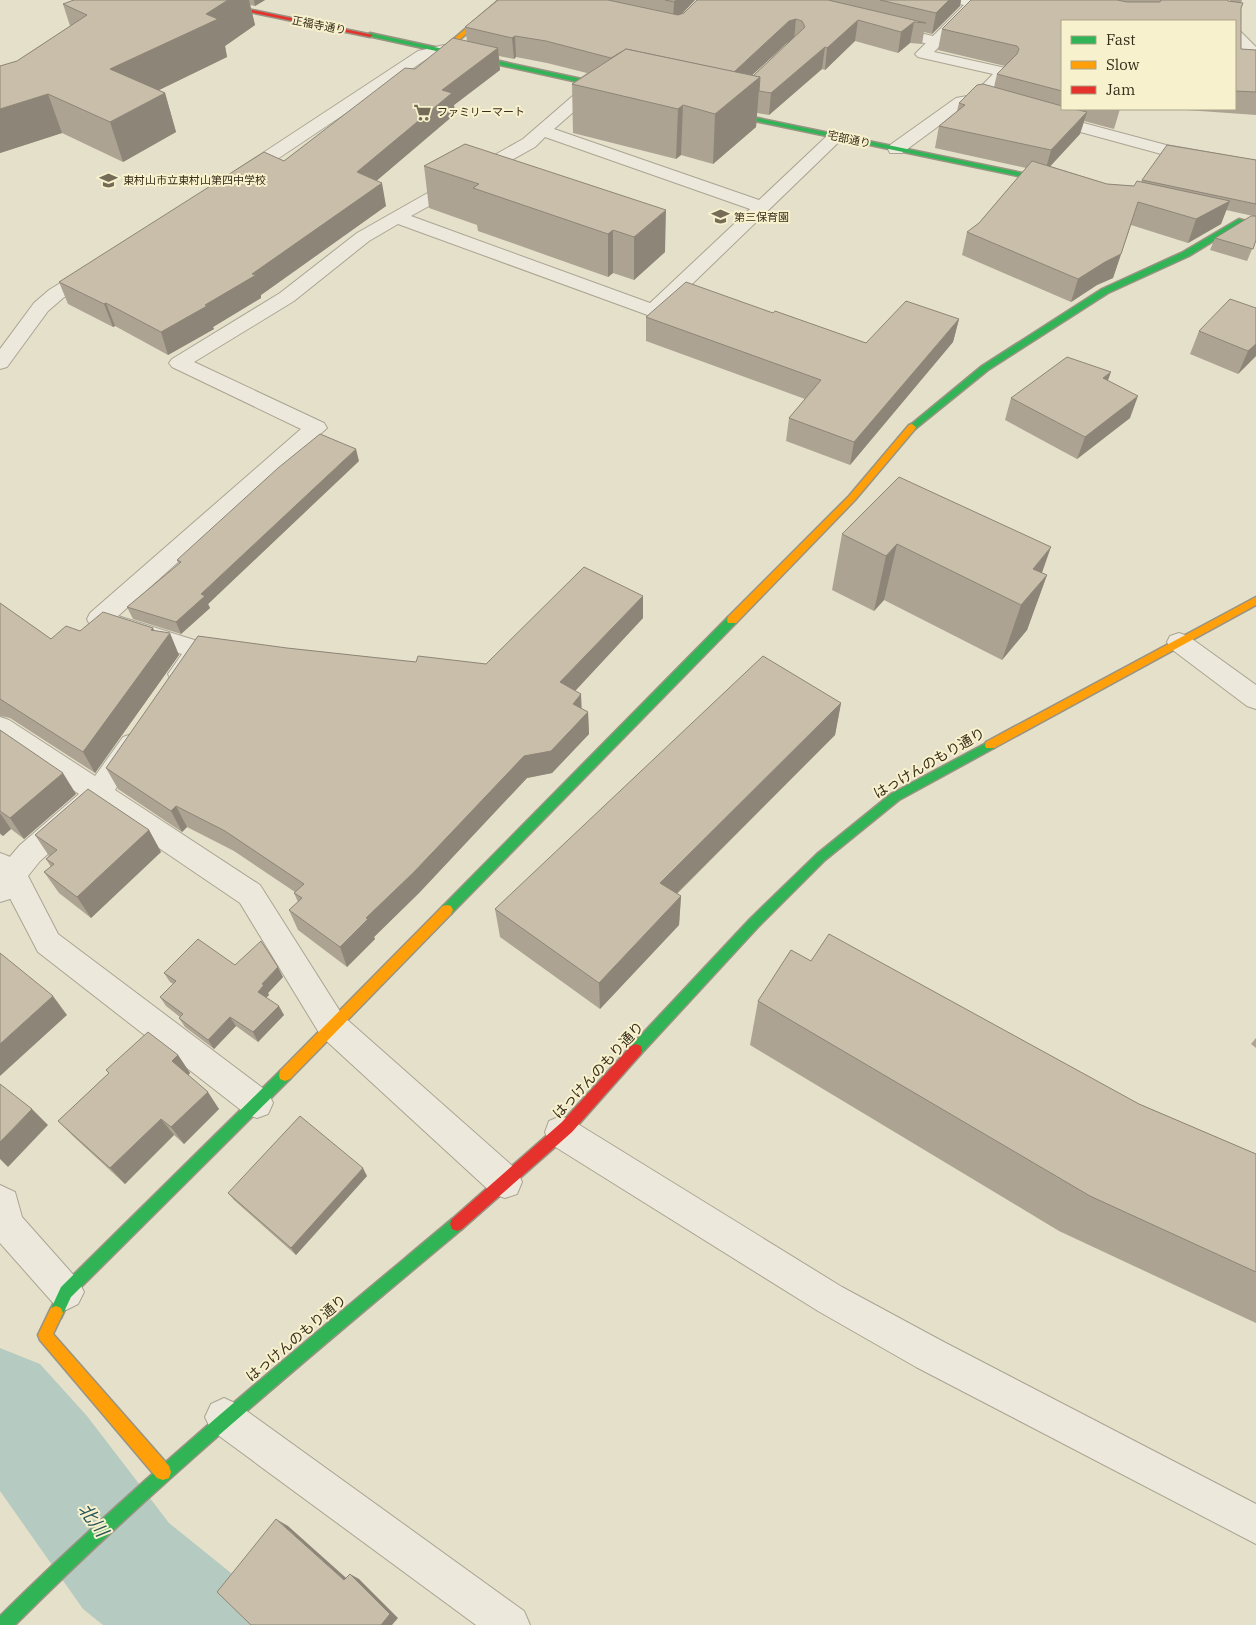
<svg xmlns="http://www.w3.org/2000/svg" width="1256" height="1625" font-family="'IBM Plex Serif','Noto Sans JP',serif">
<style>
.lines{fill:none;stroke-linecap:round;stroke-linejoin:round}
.river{fill:#b5cbc1;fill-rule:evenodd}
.lane-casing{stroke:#aaa493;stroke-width:2}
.street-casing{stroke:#aaa493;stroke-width:2}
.fast-casing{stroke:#999383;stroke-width:3}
.slow-casing{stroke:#999383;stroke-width:3}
.jam-casing{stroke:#999383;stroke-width:3}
.lane{fill:#ece9dc;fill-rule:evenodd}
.street{fill:#ece9dc;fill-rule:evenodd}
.fast{fill:#30b455;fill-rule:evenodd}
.slow{fill:#ff9f0a;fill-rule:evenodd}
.jam{fill:#e5322d;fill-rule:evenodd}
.wall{fill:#ada392;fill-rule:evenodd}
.shaded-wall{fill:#8d8577}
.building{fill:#c9beaa;stroke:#8d8577}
.labels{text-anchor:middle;stroke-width:4;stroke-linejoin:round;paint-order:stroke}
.far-street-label{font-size:11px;fill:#382d1b;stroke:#f8f1cd}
.far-poi-label{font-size:11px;fill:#382d1b;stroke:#f8f1cd;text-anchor:start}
.street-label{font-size:14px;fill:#382d1b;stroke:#f8f1cd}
.near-water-label{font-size:18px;font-style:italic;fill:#295659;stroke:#f8f1cd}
</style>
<rect width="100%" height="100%" fill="#e5e0c9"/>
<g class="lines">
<path class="river" d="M 0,1348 L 40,1364 L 87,1416 L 169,1523 L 241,1581 L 259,1625 L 103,1625 L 83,1609 L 0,1491 Z"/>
<defs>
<g id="lane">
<path d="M 952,0 L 979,0 L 981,3 L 979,6 L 974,7 L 954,3 Z"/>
<path d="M 887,25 L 941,38 L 944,41 L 941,44 L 936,46 L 882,32 L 880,29 L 882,26 Z"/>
<path d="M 0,853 C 12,857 21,862 26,874 L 10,899 L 0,902 Z"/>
<path d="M 0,1185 L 15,1192 L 22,1217 L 78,1280 L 84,1292 L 78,1304 L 66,1310 L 54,1304 L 0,1243 Z"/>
</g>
<g id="street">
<path d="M 969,0 L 984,0 L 934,52 L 1010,69 L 1012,72 L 984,102 L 967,105 L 902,153 L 890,153 L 888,149 L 890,145 L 956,98 L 973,95 L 993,74 L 918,57 L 915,54 Z"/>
<path d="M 1235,29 L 1240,31 L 1256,47 L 1256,61 L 1251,59 L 1235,43 Z"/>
<path d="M 444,45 L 449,47 L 452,50 L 449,53 L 428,58 L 246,180 L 240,181 L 234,180 L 231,176 L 234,172 L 418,51 Z"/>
<path d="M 596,79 L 602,81 L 604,84 L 602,87 L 554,129 L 759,200 L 830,133 L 842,133 L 844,137 L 660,315 L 653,317 L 398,224 L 369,241 L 294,301 L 194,362 L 324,423 L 327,428 L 118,616 L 207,644 L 210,650 C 201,666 193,687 172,681 L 168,674 L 182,654 L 90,625 L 87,619 L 90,613 L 301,429 L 172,367 L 169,363 L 172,359 L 280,293 L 357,233 L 523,139 L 590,81 ZM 545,137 L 750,209 L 650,303 L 411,216 L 535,147 Z"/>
<path d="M 1046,113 L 1166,145 L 1256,161 L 1256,171 L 1165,155 L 1040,121 L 1038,118 L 1040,115 Z"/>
<path d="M 93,265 L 100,267 L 102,271 L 100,275 L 63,298 L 48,311 L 7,367 L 0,369 L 0,349 L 34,303 L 49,290 L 86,267 Z"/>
<path d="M 1179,633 L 1188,636 L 1256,685 L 1256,709 L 1247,706 L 1170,648 L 1167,642 L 1170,636 Z"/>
<path d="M 0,717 L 9,720 L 95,776 L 123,737 L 132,734 L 141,737 L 145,744 L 115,790 L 260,885 L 343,1016 L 517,1170 L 522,1182 L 517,1194 L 505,1198 L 493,1194 L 321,1036 L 240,903 L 100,808 L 40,861 L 28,876 L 58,934 L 268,1092 L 273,1103 L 268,1114 L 257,1118 L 246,1114 L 38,952 L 0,879 L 2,866 L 20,845 L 79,794 L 0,740 Z"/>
<path d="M 561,1116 L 573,1121 L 842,1287 L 942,1341 L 1256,1504 L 1256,1544 L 916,1367 L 818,1311 L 549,1143 L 545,1132 L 549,1121 Z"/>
<path d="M 224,1398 L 237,1404 L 524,1611 L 530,1625 L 476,1625 L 211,1430 L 205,1417 L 211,1404 Z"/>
</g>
<g id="fast">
<path d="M 370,33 L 614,86 L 617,88 L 614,90 L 368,36 L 367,35 Z"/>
<path d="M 719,110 L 1056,180 L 1060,182 L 1056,184 L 717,113 L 717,111 Z"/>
<path d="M 1239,219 L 1246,221 L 1189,256 L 1108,293 L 988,370 L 915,429 L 912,430 L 908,427 L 982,366 L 1102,289 L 1183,252 Z"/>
<path d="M 732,616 L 736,617 L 737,620 L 736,623 L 451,914 L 447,915 L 443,914 L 441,910 L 443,906 L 728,617 Z"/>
<path d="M 990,741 L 994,742 L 995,745 L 994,748 L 899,800 L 825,860 L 758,927 L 641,1054 L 636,1056 L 631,1054 L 630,1050 L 631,1046 L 750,919 L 817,854 L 891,794 Z"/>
<path d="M 285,1069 L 290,1071 L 291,1075 L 290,1079 L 71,1297 L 61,1318 L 56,1320 L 51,1318 L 49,1313 L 61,1287 L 280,1071 Z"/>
<path d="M 457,1217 L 462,1219 L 464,1224 L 462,1229 C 309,1357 156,1484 15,1625 L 0,1625 L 0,1616 C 143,1475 298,1348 452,1219 Z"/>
</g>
<g id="slow">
<path d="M 499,0 L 506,0 L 446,51 L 442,51 L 442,49 Z"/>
<path d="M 912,424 L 916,427 L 915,429 L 855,500 L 736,623 L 728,623 L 727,620 L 728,617 L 849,496 L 909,425 Z"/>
<path d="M 1256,597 L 1256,605 L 994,748 L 986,748 L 985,745 L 986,742 Z"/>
<path d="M 447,905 L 451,906 L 453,910 L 451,914 L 290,1079 L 285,1081 L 280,1079 L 279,1075 L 280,1071 L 443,906 Z"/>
<path d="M 56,1306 L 61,1308 L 63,1313 L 53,1334 L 169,1466 L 171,1472 L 169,1478 L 163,1480 L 157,1478 L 40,1340 L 38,1335 L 51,1308 Z"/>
</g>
<g id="jam">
<path d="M 192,0 L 204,0 L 373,35 L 370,37 Z"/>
<path d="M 636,1044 L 641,1046 L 642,1050 L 641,1054 L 572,1132 L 462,1229 L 457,1231 L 452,1229 L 450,1224 L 452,1219 L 562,1122 L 631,1046 Z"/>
</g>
</defs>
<use href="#lane" class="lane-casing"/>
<use href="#street" class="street-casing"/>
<use href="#fast" class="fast-casing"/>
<use href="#slow" class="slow-casing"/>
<use href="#jam" class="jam-casing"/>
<use href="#lane" class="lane"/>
<use href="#street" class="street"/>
<use href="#fast" class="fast"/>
<use href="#slow" class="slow"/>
<use href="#jam" class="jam"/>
</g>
<g class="wall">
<path d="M 74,0 L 265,0 L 255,6 L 250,5 L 255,25 L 225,46 L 227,57 L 159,90 L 165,93 L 176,132 L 123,162 L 62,133 L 0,153 L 0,66 L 17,61 L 70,26 L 63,4 Z"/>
<path d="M 498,0 L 695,0 L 683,13 L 684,13 L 697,0 L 961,0 L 960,6 L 932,34 L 924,32 L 922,44 L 910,43 L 898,53 L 855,41 L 825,70 L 822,69 L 769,115 L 757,113 L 756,127 L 713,164 L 681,155 L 676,159 L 573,133 L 572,84 L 587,73 L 547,63 L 516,57 L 514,59 L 499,56 L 500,70 L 454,105 L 455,114 L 376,181 L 386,206 L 261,295 L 261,298 L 213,327 L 214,329 L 168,355 L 115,326 L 113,327 L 68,304 L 59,282 L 284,161 L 415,69 L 467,41 L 465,27 ZM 789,42 L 753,76 L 752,75 L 787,43 Z"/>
<path d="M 971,0 L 1228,0 L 1228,1 L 1230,2 L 1230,0 L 1242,0 L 1241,3 L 1241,49 L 1256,50 L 1256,115 L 1172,109 L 1235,109 L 1235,21 L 1062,21 L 1062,109 L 1120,109 L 1114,129 L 1084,121 L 1080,134 L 1050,166 L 1107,184 L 1134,186 L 1141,182 L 1142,180 L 1256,160 L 1256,240 L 1247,261 L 1210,250 L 1215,238 L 1253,216 L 1226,210 L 1221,224 L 1188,243 L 1131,225 L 1113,278 L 1097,285 L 1071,302 L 962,255 L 967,232 L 979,223 L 1026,168 L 935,148 L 939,126 L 957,111 L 959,103 L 994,87 L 997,74 L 1005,66 L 938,50 L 942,29 Z"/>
<path d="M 465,144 L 665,252 L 634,280 L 613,273 L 608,277 L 478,231 L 477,225 L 429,208 L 424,166 Z"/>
<path d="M 1256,308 L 1256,356 L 1238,374 L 1190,354 L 1199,331 Z"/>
<path d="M 773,313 L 866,343 L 959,319 L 953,342 L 850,465 L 786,441 L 789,418 L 805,399 L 646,341 L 646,317 Z"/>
<path d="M 1108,381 L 1130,418 L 1077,459 L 1005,420 L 1011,398 Z"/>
<path d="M 359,461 L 208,604 L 210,608 L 181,634 L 133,619 L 127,607 L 179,564 L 177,560 Z"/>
<path d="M 899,477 L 1042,573 L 1047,575 L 1027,630 L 1002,660 L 884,600 L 874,611 L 832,590 L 842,534 Z"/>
<path d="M 643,596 L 643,618 L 575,691 L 581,694 L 581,708 L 588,712 L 589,734 L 552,773 L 527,778 L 419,893 L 374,937 L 375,939 L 347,967 L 298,930 L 289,910 L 298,902 L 294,893 L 295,892 L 234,851 L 187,827 L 182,832 L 118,789 L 106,768 L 287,648 L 416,662 L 486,664 Z"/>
<path d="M 0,603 L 51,639 L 80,631 L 153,628 L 154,630 L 179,655 L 95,773 L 10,718 L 0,716 Z"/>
<path d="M 841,703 L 835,735 L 677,894 L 681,896 L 679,925 L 600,1009 L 500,937 L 495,909 Z"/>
<path d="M 0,730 L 76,794 L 24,839 L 11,829 L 3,836 L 0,834 Z"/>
<path d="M 149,830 L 161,852 L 91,918 L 59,893 L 44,872 L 51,867 L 46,859 L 49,856 L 35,835 Z"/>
<path d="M 235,965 L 283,977 L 268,993 L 269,995 L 266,997 L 284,1015 L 258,1042 L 236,1026 L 214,1049 L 185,1027 L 179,1018 L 180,1017 L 166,1006 L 160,997 L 173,984 L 170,982 L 164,973 Z"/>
<path d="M 758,1001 L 1139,1104 L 1256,1154 L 1256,1323 L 1059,1231 L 750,1045 Z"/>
<path d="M 1256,1038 L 1256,1048 L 1251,1044 Z"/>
<path d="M 178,1055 L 190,1073 L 188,1075 L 219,1109 L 184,1144 L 174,1135 L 125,1184 L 74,1137 L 58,1121 L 109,1073 L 106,1070 Z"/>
<path d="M 367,1176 L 296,1255 L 234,1200 L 228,1193 Z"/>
</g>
<g class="shaded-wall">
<path d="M 227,0 L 249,0 L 255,25 L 225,46 L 227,57 L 122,108 L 110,69 L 206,14 Z"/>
<path d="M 254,0 L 265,0 L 255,6 Z"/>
<path d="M 676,0 L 695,0 L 673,23 L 674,2 Z"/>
<path d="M 949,0 L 961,0 L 960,6 L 932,34 L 936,13 Z"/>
<path d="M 796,19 L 794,40 L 787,43 L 720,105 L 722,83 L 789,21 Z"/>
<path d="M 858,20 L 855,41 L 825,70 L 827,48 Z"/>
<path d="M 914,22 L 910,43 L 898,53 L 901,32 Z"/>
<path d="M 515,36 L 516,57 L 514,59 L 512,38 Z"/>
<path d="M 825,47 L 822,69 L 769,115 L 771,93 Z"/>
<path d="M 498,48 L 500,70 L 454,105 L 455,114 L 361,194 L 357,172 L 442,90 Z"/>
<path d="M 760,77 L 756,127 L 713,164 L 715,114 Z"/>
<path d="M 165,93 L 176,132 L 123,162 L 110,122 Z"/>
<path d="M 48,94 L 62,133 L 0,153 L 0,109 Z"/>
<path d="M 683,105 L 681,155 L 676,159 L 678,109 Z"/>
<path d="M 1087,112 L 1080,134 L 1045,172 L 1051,150 Z"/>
<path d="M 382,183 L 386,206 L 261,295 L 261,298 L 213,327 L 214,329 L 168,355 L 161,332 L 205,305 L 252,274 Z"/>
<path d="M 1230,201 L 1221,224 L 1188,243 L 1196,219 Z"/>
<path d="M 666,210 L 665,252 L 634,280 L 634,237 Z"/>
<path d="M 613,230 L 613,273 L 608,277 L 608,234 Z"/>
<path d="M 1121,254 L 1113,278 L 1097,285 L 1071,302 L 1078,279 L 1105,262 Z"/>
<path d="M 106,303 L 115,326 L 113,327 L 104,304 Z"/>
<path d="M 959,319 L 953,342 L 850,465 L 854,442 Z"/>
<path d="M 1256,344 L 1256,356 L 1238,374 L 1248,351 Z"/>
<path d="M 1111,372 L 1103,394 L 1103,378 Z"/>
<path d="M 1138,396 L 1130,418 L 1077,459 L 1085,437 Z"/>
<path d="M 356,449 L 359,461 L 208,604 L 210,608 L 181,634 L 176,622 L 201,594 Z"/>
<path d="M 897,544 L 884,600 L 874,611 L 886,556 Z"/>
<path d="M 1051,547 L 1037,587 L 1047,575 L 1027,630 L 1002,660 L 1021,605 L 1033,569 Z"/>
<path d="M 643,596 L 643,618 L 562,705 L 560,682 Z"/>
<path d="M 153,628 L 161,645 L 170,633 L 179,655 L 95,773 L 83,752 L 151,630 Z"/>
<path d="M 581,694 L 582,716 L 573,704 Z"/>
<path d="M 841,703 L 835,735 L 659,911 L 660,883 Z"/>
<path d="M 588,712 L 589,734 L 552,773 L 527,778 L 419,893 L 374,937 L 375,939 L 347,967 L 340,947 L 366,918 L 524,756 Z"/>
<path d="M 63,773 L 76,794 L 24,839 L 10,818 Z"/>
<path d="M 176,806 L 187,827 L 182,832 L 171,811 Z"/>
<path d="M 0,813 L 11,829 L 3,836 L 0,833 Z"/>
<path d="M 149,830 L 161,852 L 91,918 L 77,897 Z"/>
<path d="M 681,896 L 679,925 L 600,1009 L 599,983 Z"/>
<path d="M 278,967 L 283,977 L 268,993 L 269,995 L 263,1001 L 258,992 L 262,984 Z"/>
<path d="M 53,996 L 67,1015 L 0,1076 L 0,1044 Z"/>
<path d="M 279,1006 L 284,1015 L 258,1042 L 253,1032 Z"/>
<path d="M 230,1017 L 236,1026 L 214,1049 L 208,1040 Z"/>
<path d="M 178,1055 L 190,1073 L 185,1079 L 172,1061 Z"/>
<path d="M 208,1092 L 219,1109 L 184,1144 L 171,1127 Z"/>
<path d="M 32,1109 L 48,1125 L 8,1167 L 0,1159 L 0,1142 Z"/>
<path d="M 161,1119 L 174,1135 L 125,1184 L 110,1168 Z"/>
<path d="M 363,1168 L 367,1176 L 296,1255 L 291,1248 Z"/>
<path d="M 276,1519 L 288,1526 L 354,1585 L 344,1580 Z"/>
<path d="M 350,1574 L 359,1579 L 398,1618 L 392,1625 L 381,1625 Z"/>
</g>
<g class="building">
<path d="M 74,0 L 228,0 L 206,14 L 218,19 L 110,69 L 165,93 L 110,122 L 48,94 L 0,109 L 0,66 L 17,61 L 87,15 L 63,4 Z"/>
<path d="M 498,0 L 608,0 L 678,15 L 684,13 L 697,0 L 828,0 L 926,23 L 914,22 L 901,32 L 858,20 L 827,48 L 825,47 L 771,93 L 759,91 L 760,77 L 753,76 L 805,27 L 802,21 L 796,19 L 789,21 L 734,72 L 626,49 L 611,58 L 546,41 L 515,36 L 512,38 L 465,27 Z"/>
<path d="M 665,0 L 676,0 L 674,2 Z"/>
<path d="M 880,0 L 949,0 L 936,13 Z"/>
<path d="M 971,0 L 1117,0 L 1127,2 L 1160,2 L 1161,0 L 1228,0 L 1228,1 L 1243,3 L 1241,8 L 1241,49 L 1256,50 L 1256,92 L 1235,91 L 1235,21 L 1062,21 L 1062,91 L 997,74 L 1017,54 L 1019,49 L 1017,46 L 942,29 Z"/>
<path d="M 453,38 L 498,48 L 442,90 L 452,93 L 357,172 L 382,183 L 252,274 L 256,275 L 205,305 L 207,306 L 161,332 L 106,303 L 104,304 L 59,282 L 264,152 L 284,161 L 405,68 L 415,69 Z"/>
<path d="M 626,49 L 760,77 L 715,114 L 683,105 L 678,109 L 572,84 Z"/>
<path d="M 983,84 L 1062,106 L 1062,109 L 1074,109 L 1087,112 L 1051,150 L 939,126 L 965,105 L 959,103 L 977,85 Z"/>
<path d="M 465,144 L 666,210 L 634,237 L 613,230 L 608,234 L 473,188 L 479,184 L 424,166 Z"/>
<path d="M 1167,145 L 1256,160 L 1256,204 L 1142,180 Z"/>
<path d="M 1032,161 L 1107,184 L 1134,186 L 1137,181 L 1230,201 L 1196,219 L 1138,202 L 1121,254 L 1105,262 L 1078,279 L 967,232 L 979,223 Z"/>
<path d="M 1251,216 L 1256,216 L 1256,240 L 1253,249 L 1215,238 Z"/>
<path d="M 686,282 L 773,313 L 775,311 L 866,343 L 906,301 L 959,319 L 854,442 L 789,418 L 821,380 L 646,317 Z"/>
<path d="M 1230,299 L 1256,308 L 1256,344 L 1248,351 L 1199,331 Z"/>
<path d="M 1067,357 L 1111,372 L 1103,378 L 1138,396 L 1085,437 L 1011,398 Z"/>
<path d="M 320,434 L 356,449 L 201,594 L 205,596 L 176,622 L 127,607 L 181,562 L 177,560 L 278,468 Z"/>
<path d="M 899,477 L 1051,547 L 1033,569 L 1047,575 L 1021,605 L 897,544 L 886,556 L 842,534 Z"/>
<path d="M 584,567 L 643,596 L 560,682 L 581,694 L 573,704 L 588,712 L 551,751 L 524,756 L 414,872 L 366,918 L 368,919 L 340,947 L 289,910 L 302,898 L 294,893 L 304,884 L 225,831 L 176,806 L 171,811 L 106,768 L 198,636 L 287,648 L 416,662 L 418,656 L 486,664 Z"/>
<path d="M 0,603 L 51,639 L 66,626 L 80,631 L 103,612 L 153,628 L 151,630 L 170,633 L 83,752 L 0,699 Z"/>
<path d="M 763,656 L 841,703 L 660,883 L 681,896 L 599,983 L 495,909 Z"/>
<path d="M 0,730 L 63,773 L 10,818 L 0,811 Z"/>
<path d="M 88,789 L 149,830 L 77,897 L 44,872 L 54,864 L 46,859 L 57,850 L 35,835 Z"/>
<path d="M 829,934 L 1139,1104 L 1256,1154 L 1256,1272 L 1090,1196 L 758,1001 L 791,950 L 811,961 Z"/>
<path d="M 198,939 L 235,965 L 261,941 L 278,967 L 262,984 L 264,985 L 258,992 L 279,1006 L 253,1032 L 230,1017 L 208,1040 L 179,1018 L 183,1014 L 160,997 L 176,981 L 164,973 Z"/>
<path d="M 0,953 L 53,996 L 0,1044 Z"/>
<path d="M 148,1032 L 178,1055 L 172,1061 L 208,1092 L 171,1127 L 161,1119 L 110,1168 L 58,1121 L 109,1073 L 106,1070 Z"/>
<path d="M 0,1084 L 32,1109 L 0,1142 Z"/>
<path d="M 300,1116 L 363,1168 L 291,1248 L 228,1193 Z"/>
<path d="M 276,1519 L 344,1580 L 350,1574 L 390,1614 L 381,1625 L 251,1625 L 217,1592 Z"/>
</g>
<defs>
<symbol id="supermarket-bare" viewBox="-9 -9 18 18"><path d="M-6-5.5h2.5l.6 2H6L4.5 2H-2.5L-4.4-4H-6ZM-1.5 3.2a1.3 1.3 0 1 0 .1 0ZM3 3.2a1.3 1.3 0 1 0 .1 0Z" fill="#756c58" stroke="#f8f1cd" stroke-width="2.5" paint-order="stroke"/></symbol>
<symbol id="school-bare" viewBox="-9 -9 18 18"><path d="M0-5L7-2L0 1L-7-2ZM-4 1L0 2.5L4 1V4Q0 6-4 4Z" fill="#756c58" stroke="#f8f1cd" stroke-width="2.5" paint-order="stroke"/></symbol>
</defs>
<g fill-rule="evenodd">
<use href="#supermarket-bare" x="410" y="100" width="25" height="25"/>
<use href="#school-bare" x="96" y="168" width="25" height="25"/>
<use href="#school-bare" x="708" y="204" width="25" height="25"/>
</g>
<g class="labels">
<g class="far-street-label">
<text transform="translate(319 25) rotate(11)" y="4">正福寺通り</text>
<text transform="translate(849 139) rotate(12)" y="4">宅部通り</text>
</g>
<g class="far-poi-label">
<text x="437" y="116">ファミリーマート</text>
<text x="123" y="184">東村山市立東村山第四中学校</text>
<text x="734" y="221">第三保育園</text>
</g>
<g class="street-label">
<text transform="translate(929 763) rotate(-30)" y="5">はっけんのもり通り</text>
<text transform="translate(598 1070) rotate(-47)" y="5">はっけんのもり通り</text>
<text transform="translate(296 1338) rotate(-40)" y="5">はっけんのもり通り</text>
</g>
<g class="near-water-label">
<text transform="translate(93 1520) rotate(54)" y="6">北川</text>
</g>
</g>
<rect x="1061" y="20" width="175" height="90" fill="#f8f1cd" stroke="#aba386"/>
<rect x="1071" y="36" width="25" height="8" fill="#30b455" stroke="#aba386"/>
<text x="1106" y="45" font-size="15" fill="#382d1b">Fast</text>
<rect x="1071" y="61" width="25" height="8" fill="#ff9f0a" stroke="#aba386"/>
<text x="1106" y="70" font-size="15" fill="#382d1b">Slow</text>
<rect x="1071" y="86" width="25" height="8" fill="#e5322d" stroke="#aba386"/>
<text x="1106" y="95" font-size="15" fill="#382d1b">Jam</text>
</svg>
